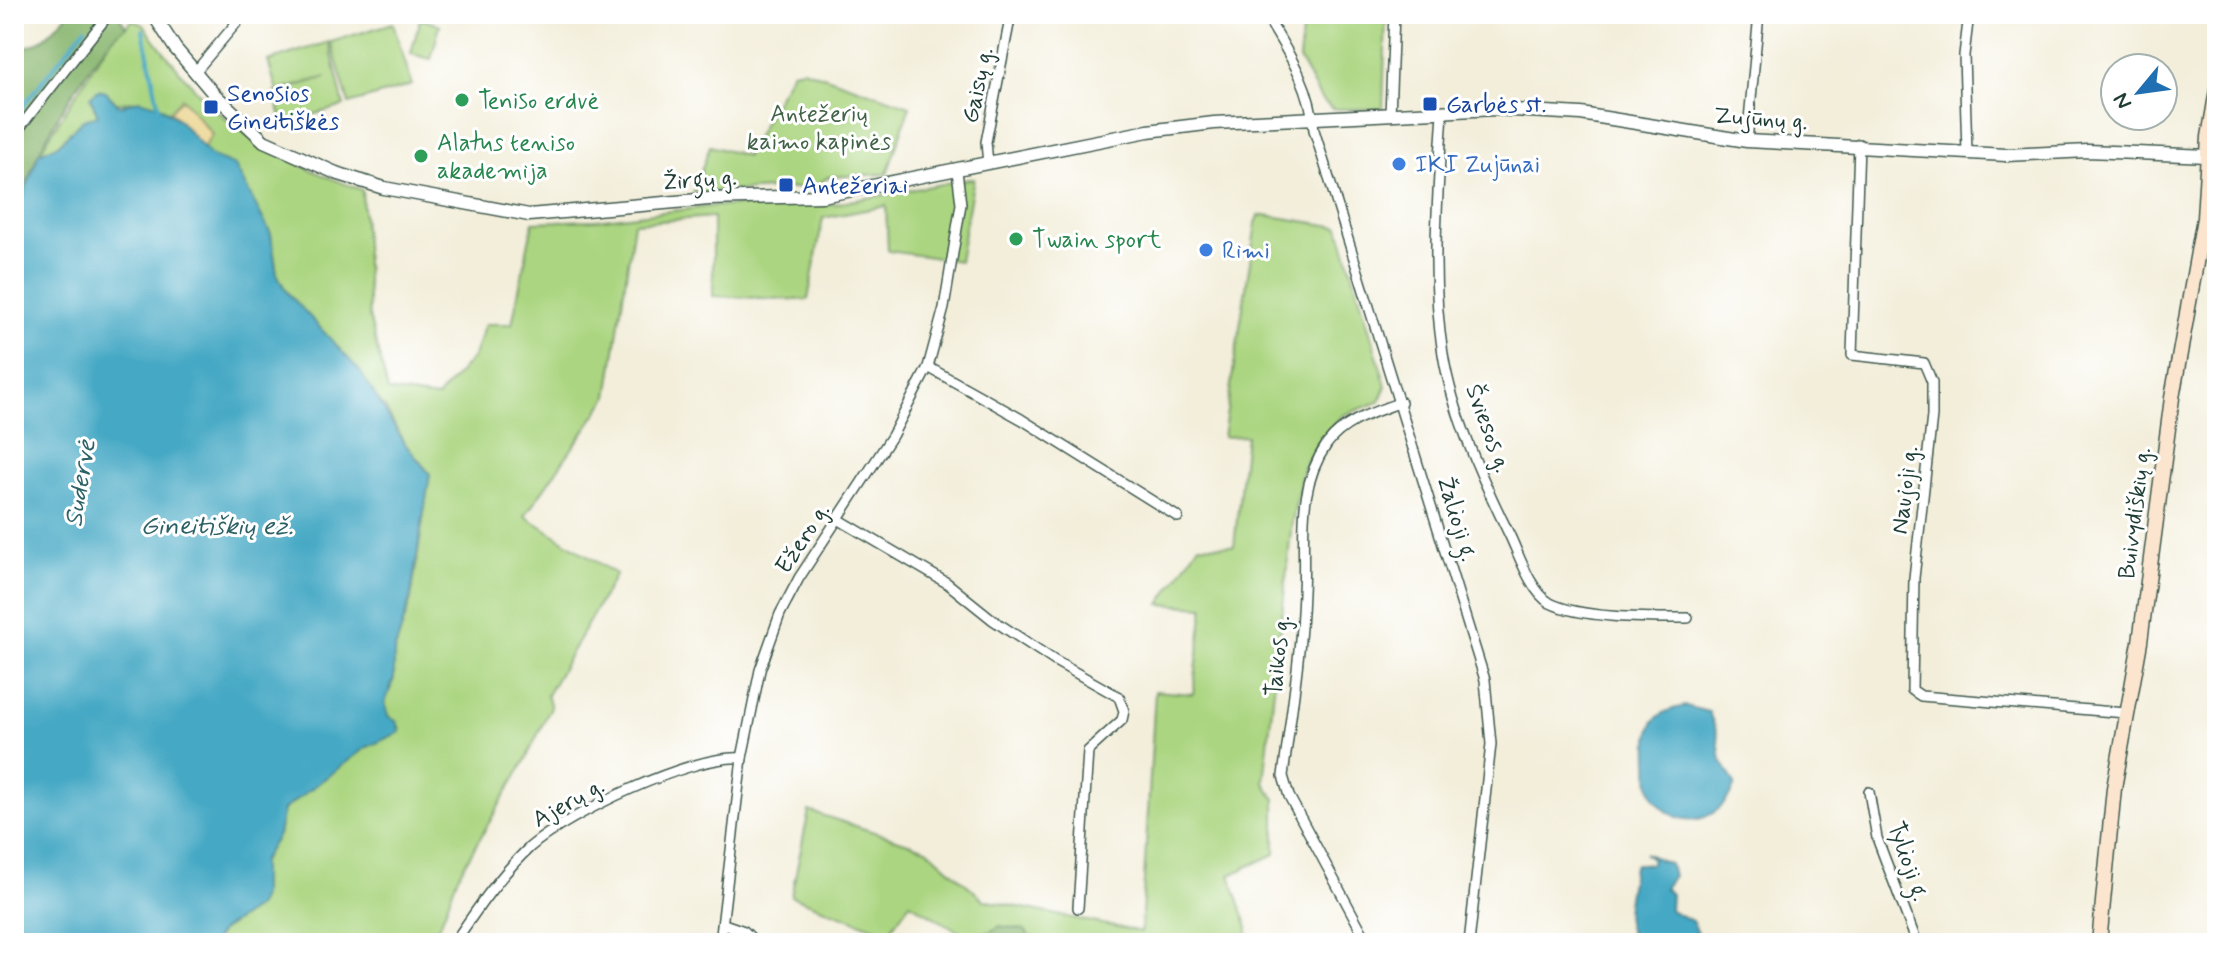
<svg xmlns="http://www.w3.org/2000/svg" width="2231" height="957" font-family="Mynerve,sans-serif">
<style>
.green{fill:#abd580;stroke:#65895a;stroke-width:2}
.forest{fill:#88b66e;stroke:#547a51;stroke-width:2}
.sand{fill:#eeda9e;stroke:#868c69;stroke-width:2}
.water{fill:#45a8c4;stroke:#32727c;stroke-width:2}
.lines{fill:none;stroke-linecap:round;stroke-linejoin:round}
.stream{stroke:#45a8c4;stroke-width:4}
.minor-casing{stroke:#3f584d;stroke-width:12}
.tertiary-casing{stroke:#3f584d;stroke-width:15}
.secondary-casing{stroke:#3f584d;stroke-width:17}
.minor{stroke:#fff;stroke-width:9}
.tertiary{stroke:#fff;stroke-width:12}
.secondary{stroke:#fbe5cf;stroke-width:14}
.leisure-dot{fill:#2e9e5b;stroke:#fff;stroke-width:3}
.transit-dot{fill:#1a4fb4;stroke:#fff;stroke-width:3}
.shop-dot{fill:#3f7fe0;stroke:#fff;stroke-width:3}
.labels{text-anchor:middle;stroke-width:6;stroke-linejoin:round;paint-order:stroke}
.street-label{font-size:24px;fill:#1f3d34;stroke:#fff}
.transit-label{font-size:24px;fill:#164399;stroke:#fff;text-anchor:start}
.leisure-label{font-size:24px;fill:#27864d;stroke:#fff;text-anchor:start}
.park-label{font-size:24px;fill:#426347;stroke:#fff}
.shop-label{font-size:24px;fill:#366cbe;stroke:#fff;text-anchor:start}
.water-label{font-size:26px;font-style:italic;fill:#2c6266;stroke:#fff}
</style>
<rect width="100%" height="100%" fill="#fff"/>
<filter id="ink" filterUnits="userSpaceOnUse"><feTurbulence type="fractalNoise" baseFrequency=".0125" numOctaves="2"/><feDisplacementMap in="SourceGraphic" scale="16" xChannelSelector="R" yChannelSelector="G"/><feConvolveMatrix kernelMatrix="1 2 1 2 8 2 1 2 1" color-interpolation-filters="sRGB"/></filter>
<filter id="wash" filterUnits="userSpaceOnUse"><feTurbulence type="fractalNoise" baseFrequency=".006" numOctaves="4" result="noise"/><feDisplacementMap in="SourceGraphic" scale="32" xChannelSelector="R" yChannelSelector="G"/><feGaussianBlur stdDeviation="1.8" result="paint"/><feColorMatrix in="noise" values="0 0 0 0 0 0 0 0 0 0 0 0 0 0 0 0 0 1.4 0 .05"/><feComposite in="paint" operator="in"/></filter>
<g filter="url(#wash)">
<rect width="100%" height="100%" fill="#f3eeda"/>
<g class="green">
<path d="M 1304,14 L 1386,14 L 1383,109 L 1333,109 L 1321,99 L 1299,59 Z"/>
<path d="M 420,19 L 440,25 L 431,59 L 411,54 Z"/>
<path d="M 133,20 L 144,25 C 213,119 251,150 362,190 L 369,316 L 388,391 L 437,398 L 474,356 L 485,324 L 512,324 L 533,222 L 595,220 L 714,206 L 834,204 L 974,178 L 959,261 L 888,251 L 886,206 L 823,218 L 808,300 L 713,296 L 713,217 L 634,223 L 608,397 L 525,516 L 616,574 L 547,695 L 551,707 L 525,761 L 458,876 L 441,922 L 429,943 L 213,943 L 221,931 L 257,907 L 262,861 L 278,835 L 282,810 L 365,748 L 401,728 L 388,716 L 385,703 L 394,678 L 394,653 L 411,600 L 430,474 L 405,444 L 385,408 L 286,291 L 277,274 L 271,234 L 235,167 L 211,156 L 131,101 L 114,104 L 106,92 L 91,101 L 98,115 L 81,121 L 58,145 L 39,153 L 111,39 Z"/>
<path d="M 393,23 L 412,85 L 349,104 L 331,42 Z"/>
<path d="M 329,42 L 344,106 L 283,123 L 274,93 L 327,77 L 277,91 L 268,61 Z"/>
<path d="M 803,69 L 910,106 L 887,174 L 828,177 L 815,187 L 693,193 L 710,146 L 746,156 L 792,71 Z"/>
<path d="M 1265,215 L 1339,227 L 1386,386 L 1379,402 L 1343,415 L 1321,439 L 1303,468 L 1292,522 L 1264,782 L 1275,799 L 1275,854 L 1230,875 L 1248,928 L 1247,943 L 1033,943 L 1032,938 L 986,932 L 970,943 L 963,943 L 966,936 L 910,903 L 888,933 L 791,896 L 809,811 L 927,849 L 984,900 L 1141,932 L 1155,691 L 1193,694 L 1204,607 L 1160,604 L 1199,545 L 1234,546 L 1246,436 L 1223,437 L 1256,223 L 1259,216 Z"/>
</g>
<g class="forest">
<path d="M 68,14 L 118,14 L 126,27 C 101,42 52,125 39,153 C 28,175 22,200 14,223 L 14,49 C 40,48 51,32 68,14 Z"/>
<path d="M 1000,926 L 1025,930 L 1033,943 L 970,943 Z"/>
</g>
<path class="sand" d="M 182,98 L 212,134 L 203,149 L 170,111 Z"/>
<g class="water">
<path d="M 98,90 L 106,92 L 119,106 L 140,100 L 160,106 L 180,121 L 211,156 L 235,166 L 271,234 L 277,274 L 286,291 L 360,371 L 405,444 L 430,474 L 410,600 L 394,653 L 394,678 L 385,703 L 388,716 L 397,722 L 400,732 L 365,748 L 283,810 L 278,835 L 262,861 L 262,897 L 257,907 L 221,931 L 213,943 L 14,943 L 14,223 L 39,153 L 58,145 L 81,121 L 98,115 L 90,97 Z"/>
<path d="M 1686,706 L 1709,712 L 1717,733 L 1721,760 L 1735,784 C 1723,821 1680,834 1655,799 C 1647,787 1650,776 1649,763 C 1648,729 1647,712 1686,706 Z"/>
<path d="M 1644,853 L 1670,864 L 1673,876 L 1664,888 L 1671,894 L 1670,910 L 1692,921 L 1703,943 L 1638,943 C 1617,925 1630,893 1633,869 L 1636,864 L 1650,864 L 1652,860 Z"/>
</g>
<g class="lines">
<g class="stream">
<path d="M 143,30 L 159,109"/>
<path d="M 19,111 L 85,28"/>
</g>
</g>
</g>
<g filter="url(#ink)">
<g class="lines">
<defs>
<g id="minor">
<path d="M 1265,14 C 1287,51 1311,85 1314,130 L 1485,680 L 1491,744 L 1469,943"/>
<path d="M 195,72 L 244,14"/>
<path d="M 1443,112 C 1438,193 1430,274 1443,354 C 1453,416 1483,481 1510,536 C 1519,555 1531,592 1550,603 C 1582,619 1652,618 1688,618"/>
<path d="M 1390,115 L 1394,14"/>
<path d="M 14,135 L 109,14"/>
<path d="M 1747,141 L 1759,14"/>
<path d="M 1859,144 L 1852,355 L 1924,363 L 1932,382 L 1932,416 L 1914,578 L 1912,690 L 1921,696 L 2126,713"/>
<path d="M 1967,153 L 1964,55 L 1969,14"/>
<path d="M 988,164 L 986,142 L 1011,14"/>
<path d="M 928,367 L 1021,419 L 1178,517"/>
<path d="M 838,519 L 947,583 L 993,620 L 1055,661 L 1119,697 L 1124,711 L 1122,720 L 1088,751 L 1078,908"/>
<path d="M 1869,792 L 1877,838 L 1917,943"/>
<path d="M 724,924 L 744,931 L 756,943"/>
<path d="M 454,943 C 477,909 500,875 530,847 C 568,814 692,754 742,758"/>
<path d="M 720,943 L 742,758 L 760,670 L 780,614 L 799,578 L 892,436 L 928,367 L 944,308 L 961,204 L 957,171"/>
<path d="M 1368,943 L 1289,796 L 1283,776 C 1291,715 1301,653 1303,592 C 1306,541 1295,490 1327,444 C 1345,420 1375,412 1401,402"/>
</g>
<path id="tertiary" d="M 153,14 L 175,48 L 213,93 L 264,141 L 336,173 L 384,188 L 529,215 L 709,199 L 822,196 L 1148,131 L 1214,123 L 1495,109 L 1581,114 L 1747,141 L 2006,155 L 2088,151 L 2208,156"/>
<path id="secondary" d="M 2099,943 L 2114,788 L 2140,642 L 2172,398 L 2204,218 L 2209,137 L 2217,90"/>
</defs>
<use href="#minor" class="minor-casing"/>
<use href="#tertiary" class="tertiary-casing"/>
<use href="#secondary" class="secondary-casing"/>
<use href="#minor" class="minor"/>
<use href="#tertiary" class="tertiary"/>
<use href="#secondary" class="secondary"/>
</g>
</g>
<g class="leisure-dot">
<circle cx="462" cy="100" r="8"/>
<circle cx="421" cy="156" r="8"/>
<circle cx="1016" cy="239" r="8"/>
</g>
<g class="transit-dot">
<rect x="1422" y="96" width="16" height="16" rx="4"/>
<rect x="203" y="99" width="16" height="16" rx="4"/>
<rect x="778" y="177" width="16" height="16" rx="4"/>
</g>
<g class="shop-dot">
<circle cx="1399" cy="164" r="8"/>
<circle cx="1206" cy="250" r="8"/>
</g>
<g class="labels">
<g class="street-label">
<text transform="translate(977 85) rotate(-78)" y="8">Gaisų g.</text>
<text transform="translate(1761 118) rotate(4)" y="8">Zujūnų g.</text>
<text transform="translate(700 179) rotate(-4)" y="8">Žirgų g.</text>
<text transform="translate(1489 428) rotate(70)" y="8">Šviesos g.</text>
<text transform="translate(1904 490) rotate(-83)" y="8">Naujoji g.</text>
<text transform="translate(2134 513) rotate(-83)" y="8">Buivydiškių g.</text>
<text transform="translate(1458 519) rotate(73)" y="8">Žalioji g.</text>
<text transform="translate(802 538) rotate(-57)" y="8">Ežero g.</text>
<text transform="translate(1277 656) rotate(-84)" y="8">Taikos g.</text>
<text transform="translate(568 802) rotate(-29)" y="8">Ajerų g.</text>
<text transform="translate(1909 861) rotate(71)" y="8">Tylioji g.</text>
</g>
<g class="transit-label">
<text x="227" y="101">Senosios<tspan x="227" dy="28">Gineitiškės</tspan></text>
<text x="1446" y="112">Garbės st.</text>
<text x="802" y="193">Antežeriai</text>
</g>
<g class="leisure-label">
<text x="478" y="108">Teniso erdvė</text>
<text x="437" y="150">Alatus teniso<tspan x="437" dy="28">akademija</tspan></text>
<text x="1032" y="247">Twain sport</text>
</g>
<g class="park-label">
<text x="819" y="121">Antežerių<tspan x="819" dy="28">kaimo kapinės</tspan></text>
</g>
<g class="shop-label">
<text x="1415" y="172">IKI Zujūnai</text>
<text x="1222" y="258">Rimi</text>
</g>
<g class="water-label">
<text transform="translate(79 483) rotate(-81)" y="9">Sudervė</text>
<text x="217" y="534">Gineitiškių ež.</text>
</g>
</g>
<rect width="2231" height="957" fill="none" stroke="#fff" stroke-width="48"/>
<g transform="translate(2139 92) rotate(241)"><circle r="38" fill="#ffffff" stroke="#a5b1ae" stroke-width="2"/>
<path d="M0-6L14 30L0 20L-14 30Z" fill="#1f6fb2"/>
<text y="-12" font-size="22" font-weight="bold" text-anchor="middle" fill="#1f3d34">N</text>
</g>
</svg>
